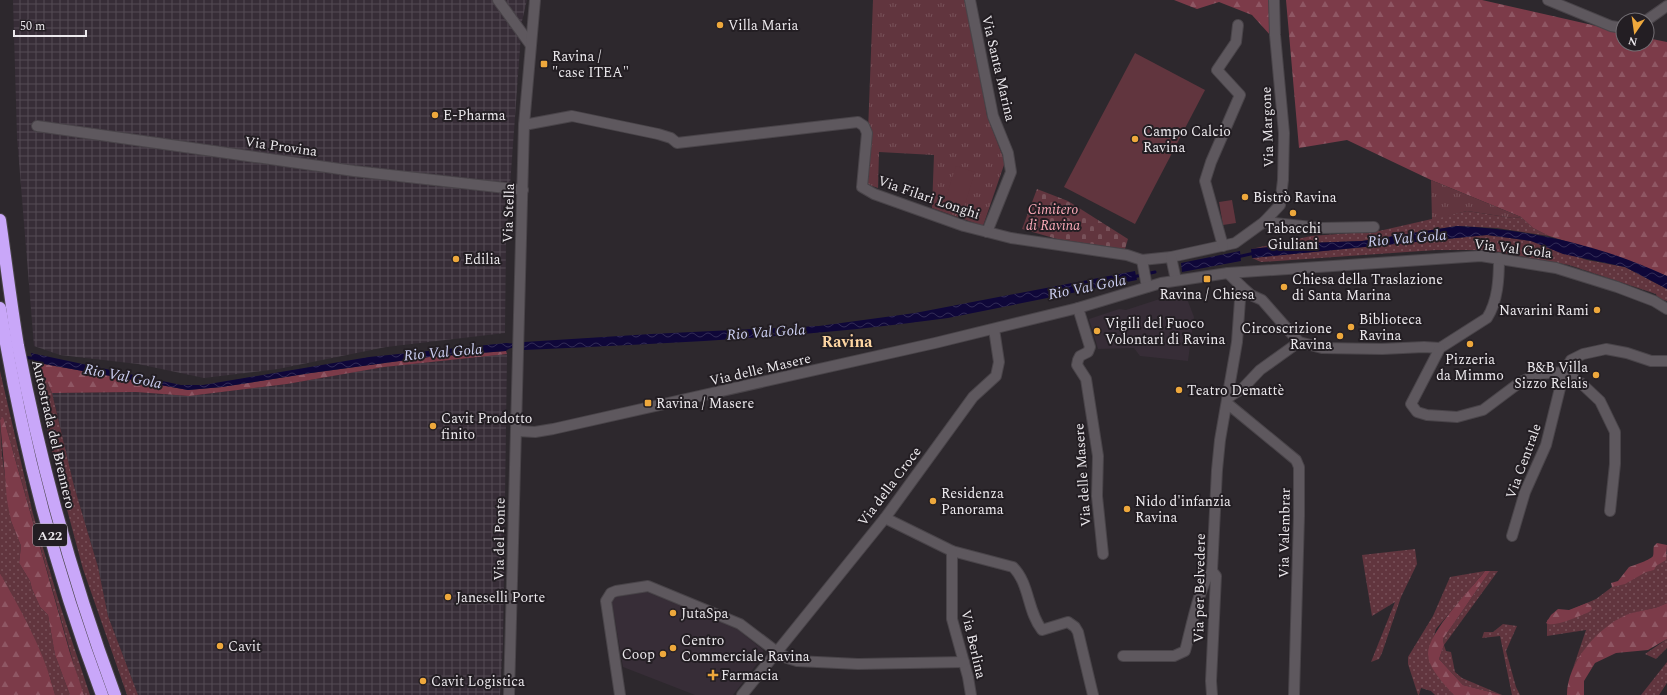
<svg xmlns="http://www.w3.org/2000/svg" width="1667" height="695" font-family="Spectral,serif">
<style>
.built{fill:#372d37}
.industrial{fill:url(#industrial-grid)}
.grass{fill:url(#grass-dots)}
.forest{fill:url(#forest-firs)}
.cemetery{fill:url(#cemetery-stones)}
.park{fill:url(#park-tufts)}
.pitch{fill:#61353e}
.water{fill:url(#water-waves)}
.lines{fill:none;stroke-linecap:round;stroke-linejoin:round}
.stream{stroke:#0f0739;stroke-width:3}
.minor-casing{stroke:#494449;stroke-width:12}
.highway-casing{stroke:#494449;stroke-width:14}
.minor{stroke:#5e585e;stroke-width:10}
.highway{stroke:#c9a7f9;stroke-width:12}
.poi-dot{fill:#eea83c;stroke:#231e23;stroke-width:1.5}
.labels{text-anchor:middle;stroke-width:4;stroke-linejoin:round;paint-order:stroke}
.shield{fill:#231e23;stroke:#b0acb0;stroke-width:1}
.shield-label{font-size:13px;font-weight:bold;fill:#ece9ed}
.poi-label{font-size:14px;fill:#ece9ed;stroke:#231e23;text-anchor:start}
.street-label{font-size:14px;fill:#ece9ed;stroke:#231e23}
.park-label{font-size:14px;font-style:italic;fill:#faa9b7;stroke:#231e23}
.water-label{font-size:15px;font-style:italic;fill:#cccff2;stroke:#231e23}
.quarter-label{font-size:16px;font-weight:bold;fill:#fcd4a1;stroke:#231e23}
</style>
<defs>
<pattern id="industrial-grid" width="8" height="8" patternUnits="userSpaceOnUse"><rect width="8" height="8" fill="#372d37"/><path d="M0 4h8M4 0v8" fill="none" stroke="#544b54"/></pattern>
<pattern id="grass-dots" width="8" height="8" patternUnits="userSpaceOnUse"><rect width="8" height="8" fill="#61353e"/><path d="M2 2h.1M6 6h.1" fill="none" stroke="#78525a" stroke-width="1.8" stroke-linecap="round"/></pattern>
<pattern id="forest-firs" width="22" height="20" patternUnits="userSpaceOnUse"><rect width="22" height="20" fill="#7c3b49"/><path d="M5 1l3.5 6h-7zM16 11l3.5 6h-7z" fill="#8f5764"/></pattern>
<pattern id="cemetery-stones" width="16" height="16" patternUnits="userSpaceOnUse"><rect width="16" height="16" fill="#61353e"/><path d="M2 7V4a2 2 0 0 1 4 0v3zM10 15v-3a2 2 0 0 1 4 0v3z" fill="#78525a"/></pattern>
<pattern id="park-tufts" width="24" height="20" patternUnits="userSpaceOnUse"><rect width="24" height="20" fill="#61353e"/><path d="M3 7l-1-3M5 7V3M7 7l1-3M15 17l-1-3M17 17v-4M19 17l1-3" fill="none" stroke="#78525a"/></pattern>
<pattern id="water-waves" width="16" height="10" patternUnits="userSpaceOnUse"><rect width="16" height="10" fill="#0f0739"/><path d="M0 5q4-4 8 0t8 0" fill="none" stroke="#322b56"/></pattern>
</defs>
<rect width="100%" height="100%" fill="#2d282d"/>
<g class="built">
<path d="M 1184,291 L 1194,317 L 1188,361 L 1140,356 L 1134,348 L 1098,349 L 1089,319 L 1119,309 L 1126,310 Z"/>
<path d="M 647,592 L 737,629 L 763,650 L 763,656 L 733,695 L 695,695 L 623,667 L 612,602 L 616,597 Z"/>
</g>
<g class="industrial">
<path d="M 13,0 L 527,0 L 522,21 L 506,240 L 505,333 L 386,347 L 278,369 L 204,378 L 138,364 L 60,355 L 34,346 L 17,137 Z"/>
<path d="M 507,354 L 503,643 L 500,695 L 138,695 L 108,616 L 98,567 L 74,486 L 52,393 L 136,392 L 189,396 L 287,384 L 383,367 Z"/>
</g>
<g class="grass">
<path d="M 1467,211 L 1513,218 L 1521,217 L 1533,228 L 1549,236 L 1497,228 L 1457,226 L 1362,241 L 1308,243 L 1251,249 L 1311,236 L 1379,231 Z"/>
<path d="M 1487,235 L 1531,241 L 1587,260 L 1625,267 L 1667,289 L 1667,301 L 1657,298 L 1656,294 L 1569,265 L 1488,250 L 1436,250 L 1261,262 L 1252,258 Z"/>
<path d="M 0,371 L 33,514 L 59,602 L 90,695 L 84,695 L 78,679 L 3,416 L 0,420 L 2,455 L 11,521 L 21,546 L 19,563 L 30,581 L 32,589 L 40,607 L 48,615 L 55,655 L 70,695 L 55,695 L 50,677 L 34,640 L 0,573 Z"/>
<path d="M 36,376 L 48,383 L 52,393 L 74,486 L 98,567 L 108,616 L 138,695 L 127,695 L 83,569 L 54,461 Z"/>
<path d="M 1415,549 L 1417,564 L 1401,597 L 1382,653 L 1379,659 L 1371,662 L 1395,602 L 1372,616 L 1362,555 Z"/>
<path d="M 1667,554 L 1667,603 C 1654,610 1639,610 1625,616 C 1603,626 1582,649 1572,671 L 1586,630 L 1547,636 L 1547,620 L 1596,599 L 1612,587 L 1632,578 Z"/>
<path d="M 1485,571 L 1436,629 L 1428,656 L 1434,669 L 1454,695 L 1435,695 L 1431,691 L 1421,688 L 1419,695 L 1418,695 L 1408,664 L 1408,657 L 1433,616 L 1450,577 Z"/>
<path d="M 1490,571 L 1498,571 L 1444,645 L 1446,651 L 1451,652 L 1455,672 L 1462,678 L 1502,695 L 1463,685 L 1439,659 L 1444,645 L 1443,639 Z"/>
<path d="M 1503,624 L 1517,626 L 1506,651 L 1516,687 L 1520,695 L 1512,695 L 1500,636 L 1482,638 L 1484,632 L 1493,632 Z"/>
<path d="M 1667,639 L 1667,648 L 1656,659 L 1645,654 Z"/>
<path d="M 1667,662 L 1667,683 L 1659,695 L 1641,695 Z"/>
</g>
<g class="forest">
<path d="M 1174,0 L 1272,0 L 1271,36 L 1252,15 L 1219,2 L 1197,9 Z"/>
<path d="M 1286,0 L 1482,0 L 1623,32 L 1623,44 L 1647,44 L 1647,38 L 1667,42 L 1667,276 L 1601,252 L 1549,236 L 1533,228 L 1521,217 L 1431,180 L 1347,140 L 1299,148 Z"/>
<path d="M 506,351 L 507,354 L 384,367 L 287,384 L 189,396 L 136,392 L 52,393 L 48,383 L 36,376 L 33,362 L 188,390 L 222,387 L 311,373 L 429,357 Z"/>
<path d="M 3,416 L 70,653 L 84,695 L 70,695 L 55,655 L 48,615 L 40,607 L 32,589 L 30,581 L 19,563 L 21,546 L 11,521 L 7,500 L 0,420 Z"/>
<path d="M 1657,543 L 1667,545 L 1666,560 L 1656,566 L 1654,570 L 1646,572 L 1625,584 L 1612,587 L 1611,583 L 1618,581 L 1629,567 C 1633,566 1652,559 1653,556 C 1654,553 1653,548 1654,546 Z"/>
<path d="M 1485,571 L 1490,571 L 1443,639 L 1444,645 L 1439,659 L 1463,685 L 1502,695 L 1454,695 C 1445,685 1428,668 1428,654 C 1428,632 1471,589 1485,571 Z"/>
<path d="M 0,573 C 21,611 45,652 55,695 L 0,695 Z"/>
<path d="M 1587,603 L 1591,606 L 1592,609 L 1589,612 C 1580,616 1554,628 1546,623 L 1551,615 L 1558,609 L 1569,610 Z"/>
<path d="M 1667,603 L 1667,639 L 1648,650 L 1616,653 L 1595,663 L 1584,681 L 1584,695 L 1567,695 C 1567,663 1597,628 1626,615 C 1639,610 1654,610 1667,603 Z"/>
</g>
<path class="cemetery" d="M 1037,189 L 1068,201 L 1128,239 L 1125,249 L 1057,239 L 1022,229 Z"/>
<g class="park">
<path d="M 873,0 L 966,0 L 987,116 L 1005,162 L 983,226 L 932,208 L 934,155 L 879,152 L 878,188 L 866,184 Z"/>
<path d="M 1431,180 L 1521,217 L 1513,218 L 1467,211 L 1432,220 Z"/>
</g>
<g class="pitch">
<path d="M 1135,53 L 1205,90 L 1135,224 L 1064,187 Z"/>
<path d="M 956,166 L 975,172 L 963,210 L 944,204 Z"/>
<path d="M 1232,200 L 1236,223 L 1223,225 L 1219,202 Z"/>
</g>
<g class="water">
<path d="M 1457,226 C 1529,229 1601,245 1667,276 L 1667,289 L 1625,267 L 1563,254 L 1531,241 L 1487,235 L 1252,258 L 1251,249 L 1308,243 L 1362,241 Z"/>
<path d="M 1240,251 L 1241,261 L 1182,272 L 1181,263 Z"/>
<path d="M 1135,271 L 1137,280 L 948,318 C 807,338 666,343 524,350 C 520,347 509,347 506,351 L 429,357 L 311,373 L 222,387 L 188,390 L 33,362 L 31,353 L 181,385 L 203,385 L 369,357 L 506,343 L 522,344 L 524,342 L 651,334 L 819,326 L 915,313 Z"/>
</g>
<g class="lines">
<g class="stream">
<path d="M 1237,257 L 1255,253"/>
<path d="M 1133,277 L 1155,272"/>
<path d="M 24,357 L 36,359"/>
</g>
<defs>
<g id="minor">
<path d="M 498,0 L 530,44"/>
<path d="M 970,0 L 993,116 L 1008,153 L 1011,172 L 987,232"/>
<path d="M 1548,0 L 1611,26 L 1623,28"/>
<path d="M 1647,20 L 1667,6"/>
<path d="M 524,125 L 572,116 L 658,134 L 671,138 L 677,143 L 858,122 L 864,126 L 867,133 L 862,187 L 874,194 L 964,226 L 1011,238 L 1127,255 L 1142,260 L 1171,257 L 1235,243 L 1264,222 L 1280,205 L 1283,180 L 1284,133 L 1275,35 L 1274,0"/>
<path d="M 37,126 L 354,171 L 523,190"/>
<path d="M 1264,222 L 1321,228 L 1374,227"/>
<path d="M 1223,246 L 1205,181 L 1211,162 L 1240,95 L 1217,70 L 1236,42 L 1238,25"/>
<path d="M 1171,257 L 1176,280"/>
<path d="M 1142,260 L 1147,287"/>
<path d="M 1241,286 L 1251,295 L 1262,300 L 1299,342 L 1322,348 L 1382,349 L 1424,347 L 1440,348 L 1487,318 C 1498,301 1499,278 1499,258"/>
<path d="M 1078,308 L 1090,347 L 1088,352 L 1080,356 L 1078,360 L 1077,365 L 1086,379 L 1098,456 L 1097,496 L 1103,554"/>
<path d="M 1440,348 L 1411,404 L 1417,412 L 1427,415 L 1457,417 L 1483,410 L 1519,383 L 1538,374 L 1564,372 L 1582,384 L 1600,401 L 1615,432 L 1615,464 L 1610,511"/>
<path d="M 1229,397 L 1243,388 L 1260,370 L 1299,342"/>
<path d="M 1228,404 L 1296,460 L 1299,467 L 1299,516 L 1294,695"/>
<path d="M 517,431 L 535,432 L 553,429 L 935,343 L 1078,308 L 1161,283 L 1228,273 L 1481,256 L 1556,268 L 1617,287 L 1654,301 L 1667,309"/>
<path d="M 885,518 L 952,551 L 1013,567 C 1030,584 1027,611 1042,630 L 1068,622 L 1075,627 L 1078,632 L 1093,695"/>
<path d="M 1512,536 L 1525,492 L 1546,445 L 1564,372 L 1571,360 L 1583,354 L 1606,349 L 1627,353 L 1651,361 L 1667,361"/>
<path d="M 952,551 L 952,619 L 968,677 L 971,695"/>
<path d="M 1123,656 L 1174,656 L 1185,651 C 1190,633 1200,581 1212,571"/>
<path d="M 509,695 L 524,125 L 535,0"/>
<path d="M 620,695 L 606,601 L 611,593 L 616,591 L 648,586 L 740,624 L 777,652 L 787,658 L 797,661 L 858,664 L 964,662"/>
<path d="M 742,695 L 885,518 L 973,397 L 996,376 L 999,362 L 994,329"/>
<path d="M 1212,695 L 1211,681 L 1216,576 L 1212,571 L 1217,470 L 1220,440 L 1237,342 L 1241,286 L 1228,273"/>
</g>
<g id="highway">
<path d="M 0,220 C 6,262 11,304 18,346 C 41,465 73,582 115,695"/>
<path d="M 0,308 C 21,440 55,570 102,695"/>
</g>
</defs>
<use href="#minor" class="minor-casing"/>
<use href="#highway" class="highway-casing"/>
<use href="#minor" class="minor"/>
<use href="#highway" class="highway"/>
</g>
<g class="poi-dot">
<circle cx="720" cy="25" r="4"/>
<rect x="540" y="60" width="8" height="8" rx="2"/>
<circle cx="435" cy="115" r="4"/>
<circle cx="1135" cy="139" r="4"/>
<circle cx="1245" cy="197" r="4"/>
<circle cx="1293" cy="213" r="4"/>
<circle cx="456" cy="259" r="4"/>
<rect x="1203" y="275" width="8" height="8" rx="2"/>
<circle cx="1284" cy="287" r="4"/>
<circle cx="1597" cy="310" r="4"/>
<circle cx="1351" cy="327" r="4"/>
<circle cx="1097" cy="331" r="4"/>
<circle cx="1340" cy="336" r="4"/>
<circle cx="1470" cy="344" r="4"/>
<circle cx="1596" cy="375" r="4"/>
<circle cx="1179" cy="390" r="4"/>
<rect x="644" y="399" width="8" height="8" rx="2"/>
<circle cx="433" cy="426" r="4"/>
<circle cx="933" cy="501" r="4"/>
<circle cx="1127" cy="509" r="4"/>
<circle cx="448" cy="597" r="4"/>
<circle cx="673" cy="613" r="4"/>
<circle cx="220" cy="646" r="4"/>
<circle cx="673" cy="648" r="4"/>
<circle cx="663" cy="654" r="4"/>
<path d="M711 669h4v4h4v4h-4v4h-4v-4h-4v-4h4z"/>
<circle cx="423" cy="681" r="4"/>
</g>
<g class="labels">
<rect class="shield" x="33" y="524" width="34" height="22" rx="3"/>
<g class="shield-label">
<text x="50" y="540">A22</text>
</g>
<g class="poi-label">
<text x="728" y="30">Villa Maria</text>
<text x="552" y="61">Ravina /<tspan x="552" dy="16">"case ITEA"</tspan></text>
<text x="443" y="120">E-Pharma</text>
<text x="1143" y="136">Campo Calcio<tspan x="1143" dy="16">Ravina</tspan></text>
<text x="1253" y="202">Bistrò Ravina</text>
<text x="1293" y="233" text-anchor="middle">Tabacchi<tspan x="1293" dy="16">Giuliani</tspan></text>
<text x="464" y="264">Edilia</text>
<text x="1292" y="284">Chiesa della Traslazione<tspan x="1292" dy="16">di Santa Marina</tspan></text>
<text x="1207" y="299" text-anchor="middle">Ravina / Chiesa</text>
<text x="1589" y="315" text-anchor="end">Navarini Rami</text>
<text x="1359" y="324">Biblioteca<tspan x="1359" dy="16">Ravina</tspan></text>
<text x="1105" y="328">Vigili del Fuoco<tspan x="1105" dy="16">Volontari di Ravina</tspan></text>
<text x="1332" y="333" text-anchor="end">Circoscrizione<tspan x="1332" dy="16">Ravina</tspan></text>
<text x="1470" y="364" text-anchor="middle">Pizzeria<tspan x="1470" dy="16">da Mimmo</tspan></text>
<text x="1588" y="372" text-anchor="end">B&amp;B Villa<tspan x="1588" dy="16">Sizzo Relais</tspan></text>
<text x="1187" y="395">Teatro Demattè</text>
<text x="656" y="408">Ravina / Masere</text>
<text x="441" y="423">Cavit Prodotto<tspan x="441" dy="16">finito</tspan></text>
<text x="941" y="498">Residenza<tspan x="941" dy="16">Panorama</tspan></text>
<text x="1135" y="506">Nido d'infanzia<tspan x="1135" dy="16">Ravina</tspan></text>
<text x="456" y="602">Janeselli Porte</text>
<text x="681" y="618">JutaSpa</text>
<text x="681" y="645">Centro<tspan x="681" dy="16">Commerciale Ravina</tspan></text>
<text x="228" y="651">Cavit</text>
<text x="655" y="659" text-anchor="end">Coop</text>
<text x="721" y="680">Farmacia</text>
<text x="431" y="686">Cavit Logistica</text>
</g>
<g class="street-label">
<text transform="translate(999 68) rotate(77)" y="5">Via Santa Marina</text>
<text transform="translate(1267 127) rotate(-92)" y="5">Via Margone</text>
<text transform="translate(281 146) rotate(8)" y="5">Via Provina</text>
<text transform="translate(929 197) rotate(19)" y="5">Via Filari Longhi</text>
<text transform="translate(508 213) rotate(-88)" y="5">Via Stella</text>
<text transform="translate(1513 248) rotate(7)" y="5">Via Val Gola</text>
<text transform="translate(760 369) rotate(-13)" y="5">Via delle Masere</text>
<text transform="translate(54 434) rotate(77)" y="5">Autostrada del Brennero</text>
<text transform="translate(1523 461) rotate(-70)" y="5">Via Centrale</text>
<text transform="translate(1082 475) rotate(-94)" y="5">Via delle Masere</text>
<text transform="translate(889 486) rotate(-53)" y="5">Via della Croce</text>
<text transform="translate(1284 533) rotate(-89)" y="5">Via Valembrar</text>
<text transform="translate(499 539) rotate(-89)" y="5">Via del Ponte</text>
<text transform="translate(1199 588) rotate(-89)" y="5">Via per Belvedere</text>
<text transform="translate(974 644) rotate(77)" y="5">Via Berlina</text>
</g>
<g class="park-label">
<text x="1053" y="214">Cimitero<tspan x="1053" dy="16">di Ravina</tspan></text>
</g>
<g class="water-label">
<text transform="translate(1407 238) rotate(-5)" y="5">Rio Val Gola</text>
<text transform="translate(1087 287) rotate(-11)" y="5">Rio Val Gola</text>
<text transform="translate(766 332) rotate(-4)" y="5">Rio Val Gola</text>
<text transform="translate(443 352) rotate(-5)" y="5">Rio Val Gola</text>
<text transform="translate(123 376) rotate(11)" y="5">Rio Val Gola</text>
</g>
<g class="quarter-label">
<text x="847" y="347">Ravina</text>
</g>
</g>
<g transform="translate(1635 32) rotate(193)"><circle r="19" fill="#231e23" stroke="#736f74"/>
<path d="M0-3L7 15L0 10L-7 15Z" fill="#eea83c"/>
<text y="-6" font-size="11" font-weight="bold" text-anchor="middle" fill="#ece9ed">N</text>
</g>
<path d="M14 30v6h72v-6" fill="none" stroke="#ece9ed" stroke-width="2"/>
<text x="20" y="30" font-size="12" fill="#ece9ed" stroke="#231e23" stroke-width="3" paint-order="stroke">50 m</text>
</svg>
